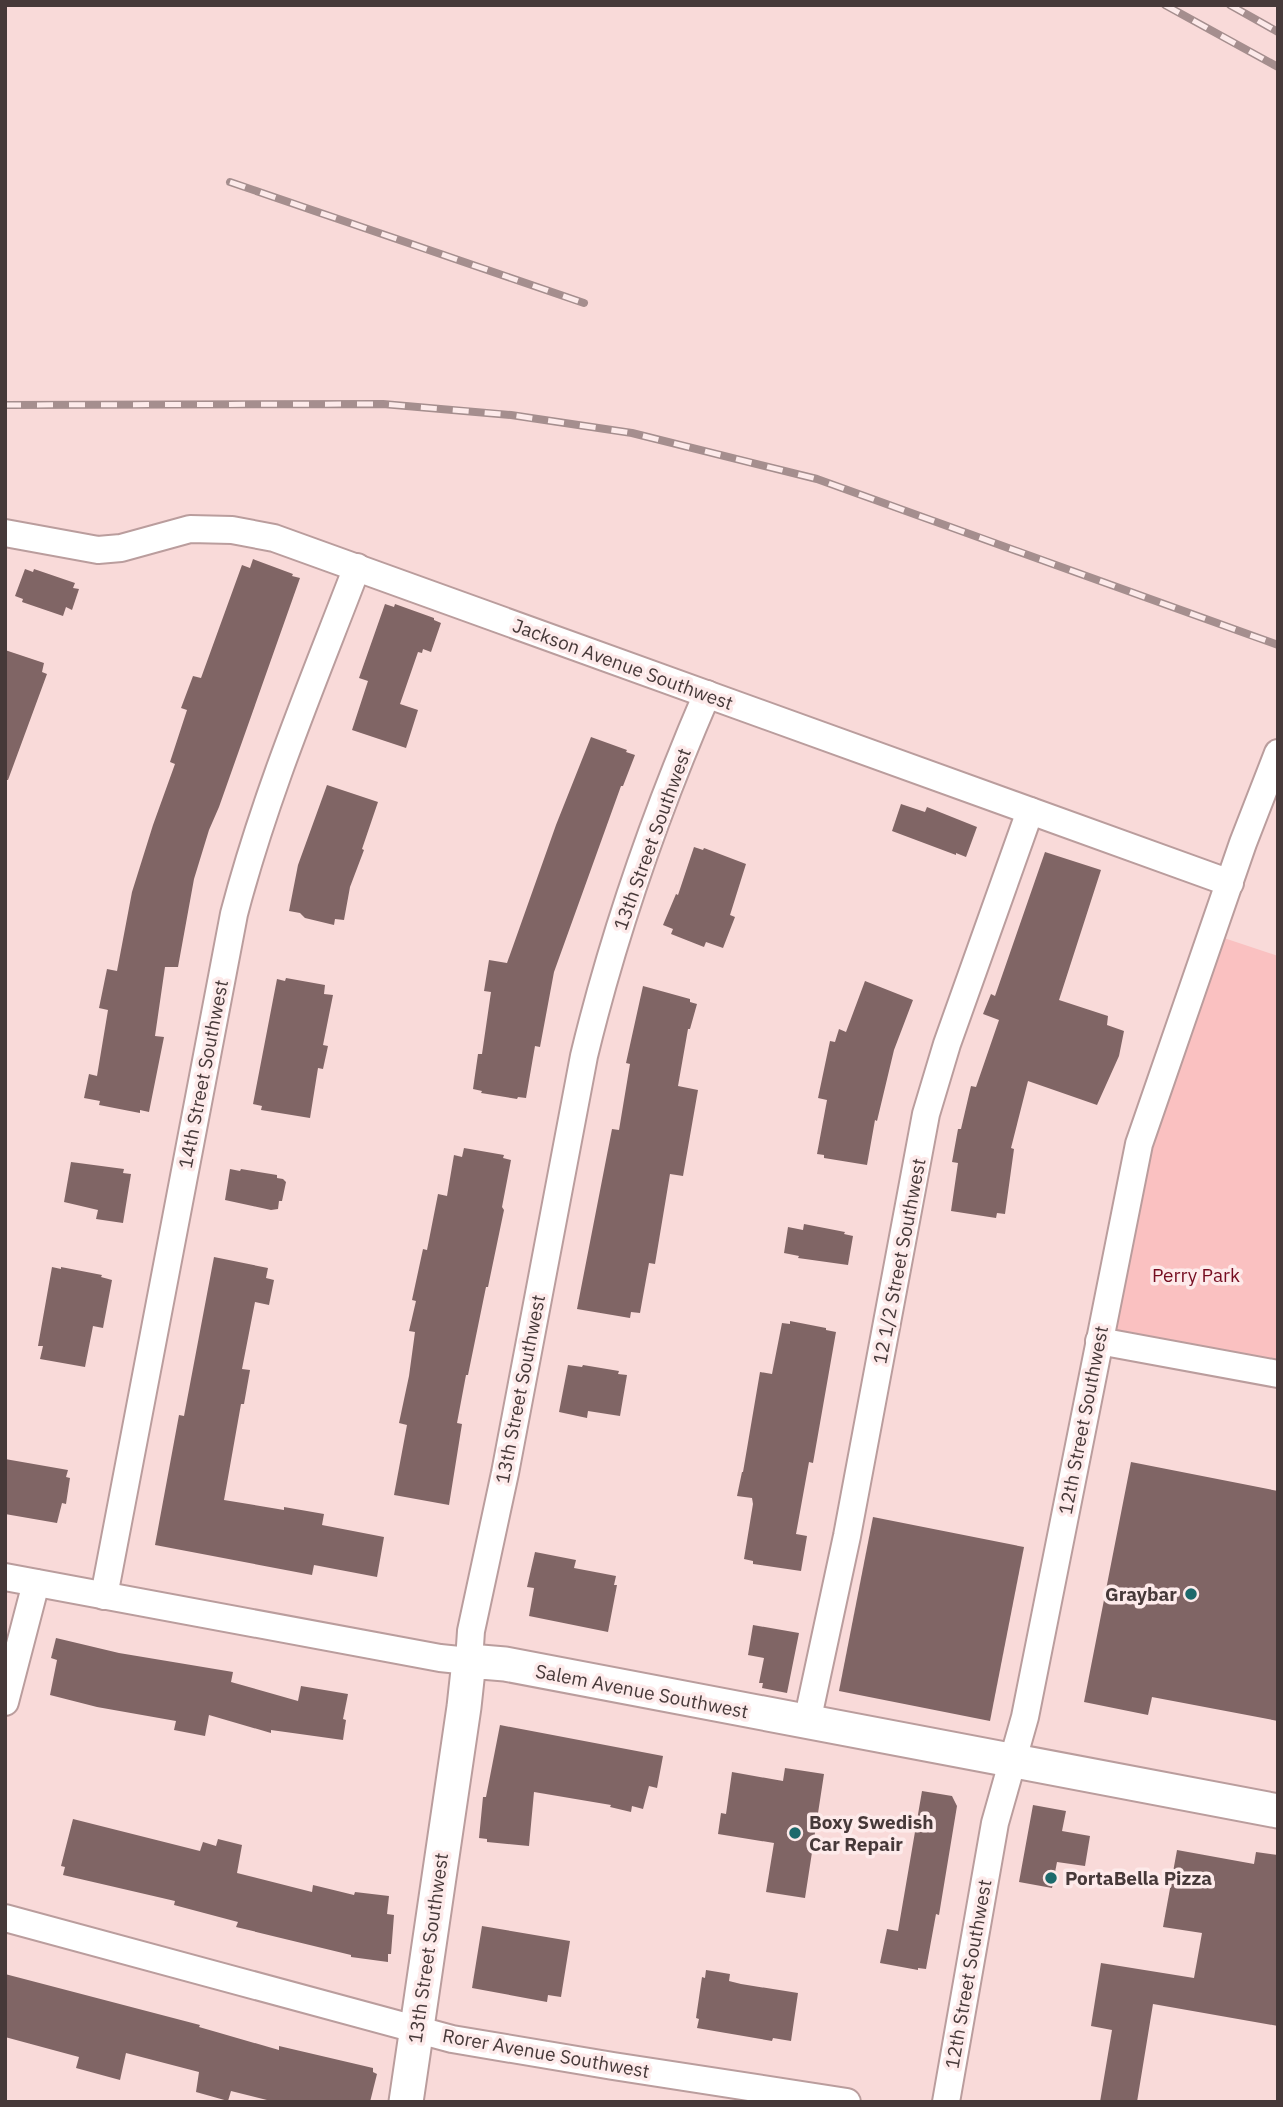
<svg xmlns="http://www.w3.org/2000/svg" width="1283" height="2107" font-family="'IBM Plex Sans',sans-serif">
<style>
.green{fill:#fac1c1}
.building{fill:#806565}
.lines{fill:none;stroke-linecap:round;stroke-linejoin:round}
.minor-casing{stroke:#ba9d9d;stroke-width:30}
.tertiary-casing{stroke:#ba9d9d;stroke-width:37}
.minor{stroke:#fff;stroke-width:26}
.tertiary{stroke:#fff;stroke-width:33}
.rail-casing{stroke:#a58e8e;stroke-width:8}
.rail{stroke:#fdeaea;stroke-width:5;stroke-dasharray:16;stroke-linecap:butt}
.poi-dot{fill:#1d6a6c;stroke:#fdeaea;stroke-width:2.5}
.labels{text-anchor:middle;stroke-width:7;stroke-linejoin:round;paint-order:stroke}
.street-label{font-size:19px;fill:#463939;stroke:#fdeaea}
.park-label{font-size:19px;fill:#750c20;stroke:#fdeaea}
.poi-label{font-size:19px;font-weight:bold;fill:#463939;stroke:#fdeaea;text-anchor:start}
</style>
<rect width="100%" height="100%" fill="#f9dad9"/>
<path class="green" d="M 1212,934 L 1278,956 L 1278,1374 L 1099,1341 L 1139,1144 Z"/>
<g class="building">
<path d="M 253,559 L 293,574 L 292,576 L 300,578 L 219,807 L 209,830 L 194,879 L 178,967 L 165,967 L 155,1036 L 164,1037 L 149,1112 L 140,1110 L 140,1113 L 99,1105 L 100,1101 L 84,1098 L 89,1074 L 97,1076 L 108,1010 L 99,1008 L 107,969 L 117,971 L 132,892 L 153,825 L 175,764 L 170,762 L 187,710 L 181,708 L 193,676 L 201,678 L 242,565 L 250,568 Z"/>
<path d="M 25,569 L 33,572 L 34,569 L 75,583 L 73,588 L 79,589 L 72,610 L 66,607 L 63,616 L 22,602 L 23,599 L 15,596 Z"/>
<path d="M 385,604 L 394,607 L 395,604 L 434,618 L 434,620 L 441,623 L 431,652 L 423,649 L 422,653 L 418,652 L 400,704 L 418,710 L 406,748 L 352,730 L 368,681 L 359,678 Z"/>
<path d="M 5,650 L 44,663 L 42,672 L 47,674 L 8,780 L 5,780 Z"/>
<path d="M 591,737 L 627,750 L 626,752 L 635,755 L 623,786 L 621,786 L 554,972 L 540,1047 L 535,1046 L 526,1098 L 518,1097 L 517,1099 L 481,1093 L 482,1091 L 473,1089 L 478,1054 L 482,1054 L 491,992 L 484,991 L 489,960 L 507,963 L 556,825 Z"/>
<path d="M 327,785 L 378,802 L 362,849 L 364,850 L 350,887 L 344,920 L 335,919 L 334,925 L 305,918 L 300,913 L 289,911 L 298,865 Z"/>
<path d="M 901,804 L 925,812 L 927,807 L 977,827 L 966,857 L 956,853 L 956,855 L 892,831 Z"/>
<path d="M 694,847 L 703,850 L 704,848 L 746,864 L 730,915 L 735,917 L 723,948 L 706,942 L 704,947 L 671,934 L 673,929 L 663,925 L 676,894 L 678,895 Z"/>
<path d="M 1045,852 L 1101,870 L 1059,1000 L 1108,1016 L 1107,1025 L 1124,1031 L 1119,1056 L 1097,1105 L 1028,1081 L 1011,1148 L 1014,1149 L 1005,1214 L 997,1213 L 996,1218 L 951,1211 L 958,1163 L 952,1162 L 958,1129 L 961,1129 L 971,1086 L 976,1087 L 999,1020 L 983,1014 L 991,994 L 995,996 Z"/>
<path d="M 286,978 L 325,985 L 324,994 L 333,995 L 323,1045 L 328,1046 L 323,1069 L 318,1068 L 310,1118 L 261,1110 L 262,1106 L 253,1104 L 277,979 L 285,981 Z"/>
<path d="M 865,981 L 913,1000 L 894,1050 L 877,1121 L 875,1120 L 867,1165 L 824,1158 L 824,1155 L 817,1154 L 827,1100 L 818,1098 L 830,1041 L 835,1042 L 839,1029 L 846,1032 Z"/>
<path d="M 643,986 L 690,999 L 690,1002 L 697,1004 L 690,1029 L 688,1029 L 678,1086 L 698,1090 L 683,1176 L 670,1174 L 655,1264 L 649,1263 L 640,1313 L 631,1312 L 630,1318 L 577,1309 L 612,1129 L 619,1130 L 630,1064 L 626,1063 Z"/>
<path d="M 464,1148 L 504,1155 L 503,1158 L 511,1160 L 502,1207 L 504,1210 L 488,1287 L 486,1287 L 468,1375 L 466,1375 L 457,1423 L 462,1424 L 449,1505 L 394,1495 L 407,1425 L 399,1423 L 409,1376 L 415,1332 L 409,1331 L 416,1301 L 412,1300 L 423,1249 L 427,1250 L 438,1194 L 447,1196 L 454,1155 L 462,1157 Z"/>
<path d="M 71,1162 L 124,1169 L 123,1173 L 131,1174 L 123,1223 L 96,1219 L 98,1210 L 64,1202 Z"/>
<path d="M 230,1169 L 240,1171 L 241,1169 L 277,1175 L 277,1178 L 283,1179 L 286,1182 L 282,1201 L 279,1201 L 278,1209 L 271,1210 L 225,1200 Z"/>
<path d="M 804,1224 L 845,1232 L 844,1234 L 853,1236 L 848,1265 L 798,1258 L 799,1256 L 784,1253 L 788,1227 L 803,1230 Z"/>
<path d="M 214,1257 L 268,1268 L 266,1278 L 274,1280 L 269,1305 L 255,1302 L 242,1369 L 250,1370 L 244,1404 L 241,1404 L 224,1500 L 284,1510 L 284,1507 L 324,1514 L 322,1525 L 384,1537 L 377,1577 L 314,1565 L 312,1575 L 155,1545 L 179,1415 L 184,1416 Z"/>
<path d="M 52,1267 L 61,1269 L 61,1267 L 102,1275 L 101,1277 L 112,1280 L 103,1328 L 93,1326 L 85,1367 L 40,1359 L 43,1346 L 38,1346 Z"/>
<path d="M 790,1321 L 826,1328 L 826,1330 L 836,1332 L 813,1463 L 809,1462 L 796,1534 L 807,1536 L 801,1571 L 753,1564 L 753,1561 L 744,1559 L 753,1504 L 752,1498 L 737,1496 L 742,1472 L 743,1472 L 760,1372 L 772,1374 L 782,1323 L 790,1324 Z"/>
<path d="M 568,1365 L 582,1367 L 583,1365 L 619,1371 L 618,1374 L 627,1375 L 620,1416 L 588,1411 L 587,1418 L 559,1412 Z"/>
<path d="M 5,1459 L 68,1470 L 66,1477 L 70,1478 L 66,1504 L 62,1503 L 57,1523 L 5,1514 Z"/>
<path d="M 1131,1462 L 1278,1491 L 1278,1721 L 1152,1697 L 1148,1715 L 1084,1702 Z"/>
<path d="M 873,1517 L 1024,1547 L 990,1721 L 839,1691 Z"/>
<path d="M 535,1552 L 576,1560 L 574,1568 L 616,1576 L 614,1585 L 617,1585 L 608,1632 L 529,1616 L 534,1588 L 527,1587 Z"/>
<path d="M 753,1625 L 799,1633 L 787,1693 L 762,1688 L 763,1683 L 759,1683 L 764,1658 L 748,1655 Z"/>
<path d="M 56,1638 L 119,1653 L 233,1672 L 231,1682 L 298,1701 L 301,1686 L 348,1694 L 343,1719 L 346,1720 L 343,1740 L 271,1730 L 271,1733 L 209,1715 L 205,1736 L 174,1730 L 176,1721 L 97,1707 L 50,1695 L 57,1660 L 51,1658 Z"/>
<path d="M 500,1725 L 663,1756 L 657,1788 L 649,1786 L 643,1809 L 632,1806 L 631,1812 L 610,1807 L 611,1805 L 534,1792 L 529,1846 L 487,1842 L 487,1839 L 479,1838 L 483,1797 L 486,1797 Z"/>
<path d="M 785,1768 L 824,1774 L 805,1898 L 766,1892 L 774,1843 L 718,1834 L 721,1813 L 726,1814 L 732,1772 L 783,1781 Z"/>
<path d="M 922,1791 L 952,1796 L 957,1806 L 939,1915 L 936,1914 L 926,1969 L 918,1968 L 918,1970 L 880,1963 L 887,1929 L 898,1931 Z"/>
<path d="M 1033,1805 L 1066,1811 L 1062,1831 L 1090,1836 L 1085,1866 L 1057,1862 L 1052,1888 L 1019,1882 Z"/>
<path d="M 73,1819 L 200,1851 L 203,1842 L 216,1846 L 218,1839 L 242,1845 L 237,1873 L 312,1892 L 313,1885 L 354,1895 L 355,1892 L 389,1896 L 387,1914 L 394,1915 L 391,1954 L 388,1954 L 388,1962 L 351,1957 L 351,1955 L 236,1927 L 238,1922 L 174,1905 L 175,1901 L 63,1875 L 65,1867 L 61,1866 Z"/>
<path d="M 1177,1850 L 1254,1864 L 1256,1852 L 1278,1855 L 1278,2026 L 1153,2004 L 1137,2102 L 1100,2102 L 1112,2030 L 1091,2026 L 1101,1963 L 1194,1978 L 1202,1933 L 1163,1927 Z"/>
<path d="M 482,1926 L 570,1941 L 561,1997 L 548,1995 L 547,2002 L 472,1988 Z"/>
<path d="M 706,1970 L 730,1974 L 729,1981 L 741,1984 L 798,1993 L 791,2041 L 773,2038 L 772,2041 L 697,2028 L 699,2019 L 696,2018 L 702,1977 L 705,1978 Z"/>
<path d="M 5,1974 L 200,2025 L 199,2027 L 279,2050 L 279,2046 L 373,2068 L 373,2072 L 377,2074 L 370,2102 L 275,2102 L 231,2091 L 228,2101 L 196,2092 L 199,2072 L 126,2053 L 120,2080 L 76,2068 L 79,2057 L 5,2037 Z"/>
</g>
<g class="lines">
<defs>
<g id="minor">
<path d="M 5,533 L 98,550 L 121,548 L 190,529 L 232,530 L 274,538 L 1230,883"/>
<path d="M 1099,1341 L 1278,1374"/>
<path d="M 5,1577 L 440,1658 L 469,1661 L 471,1631 L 505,1473 L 584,1056 C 614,932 656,812 707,694"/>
<path d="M 104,1596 L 234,914 C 265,795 313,682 357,567"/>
<path d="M 5,1702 L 36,1583"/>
<path d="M 807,1722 L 847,1536 L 926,1114 L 947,1044 L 1030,811"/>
<path d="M 5,1918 L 452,2039 L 613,2066 L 847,2102"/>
<path d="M 946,2102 L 995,1823 L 1025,1717 L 1139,1144 L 1243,843 L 1278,753"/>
</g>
<path id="tertiary" d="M 406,2102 L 464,1707 L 469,1661 L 505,1664 L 1278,1811"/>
</defs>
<use href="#minor" class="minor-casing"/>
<use href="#tertiary" class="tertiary-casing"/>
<use href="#minor" class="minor"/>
<use href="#tertiary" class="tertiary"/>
<defs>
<g id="rail">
<path d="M 1165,5 L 1278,67"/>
<path d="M 1230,5 L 1278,32"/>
<path d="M 230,182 L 584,303"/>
<path d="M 5,405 L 383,404 L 511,415 L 632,433 L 817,479 L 1278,645"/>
</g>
</defs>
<use href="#rail" class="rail-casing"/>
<use href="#rail" class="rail"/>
</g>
<g class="poi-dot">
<circle cx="1191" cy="1594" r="7"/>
<circle cx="795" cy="1833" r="7"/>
<circle cx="1051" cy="1878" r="7"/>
</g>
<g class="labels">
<g class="street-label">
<text transform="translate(623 664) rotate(20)" y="7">Jackson Avenue Southwest</text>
<text transform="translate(652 839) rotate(-70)" y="7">13th Street Southwest</text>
<text transform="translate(203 1074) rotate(-79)" y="7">14th Street Southwest</text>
<text transform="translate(899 1261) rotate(-79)" y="7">12 1/2 Street Southwest</text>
<text transform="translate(520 1389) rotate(-79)" y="7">13th Street Southwest</text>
<text transform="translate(1083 1420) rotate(-79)" y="7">12th Street Southwest</text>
<text transform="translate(642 1691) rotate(11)" y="7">Salem Avenue Southwest</text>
<text transform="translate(428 1948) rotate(-82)" y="7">13th Street Southwest</text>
<text transform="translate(968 1974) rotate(-80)" y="7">12th Street Southwest</text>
<text transform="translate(546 2053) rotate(10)" y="7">Rorer Avenue Southwest</text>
</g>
<g class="park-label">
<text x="1196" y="1282">Perry Park</text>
</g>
<g class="poi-label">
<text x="1177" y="1601" text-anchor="end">Graybar</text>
<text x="809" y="1829">Boxy Swedish<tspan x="809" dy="22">Car Repair</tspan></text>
<text x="1065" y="1885">PortaBella Pizza</text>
</g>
</g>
<rect width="1283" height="2107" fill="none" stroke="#463939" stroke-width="14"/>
</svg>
